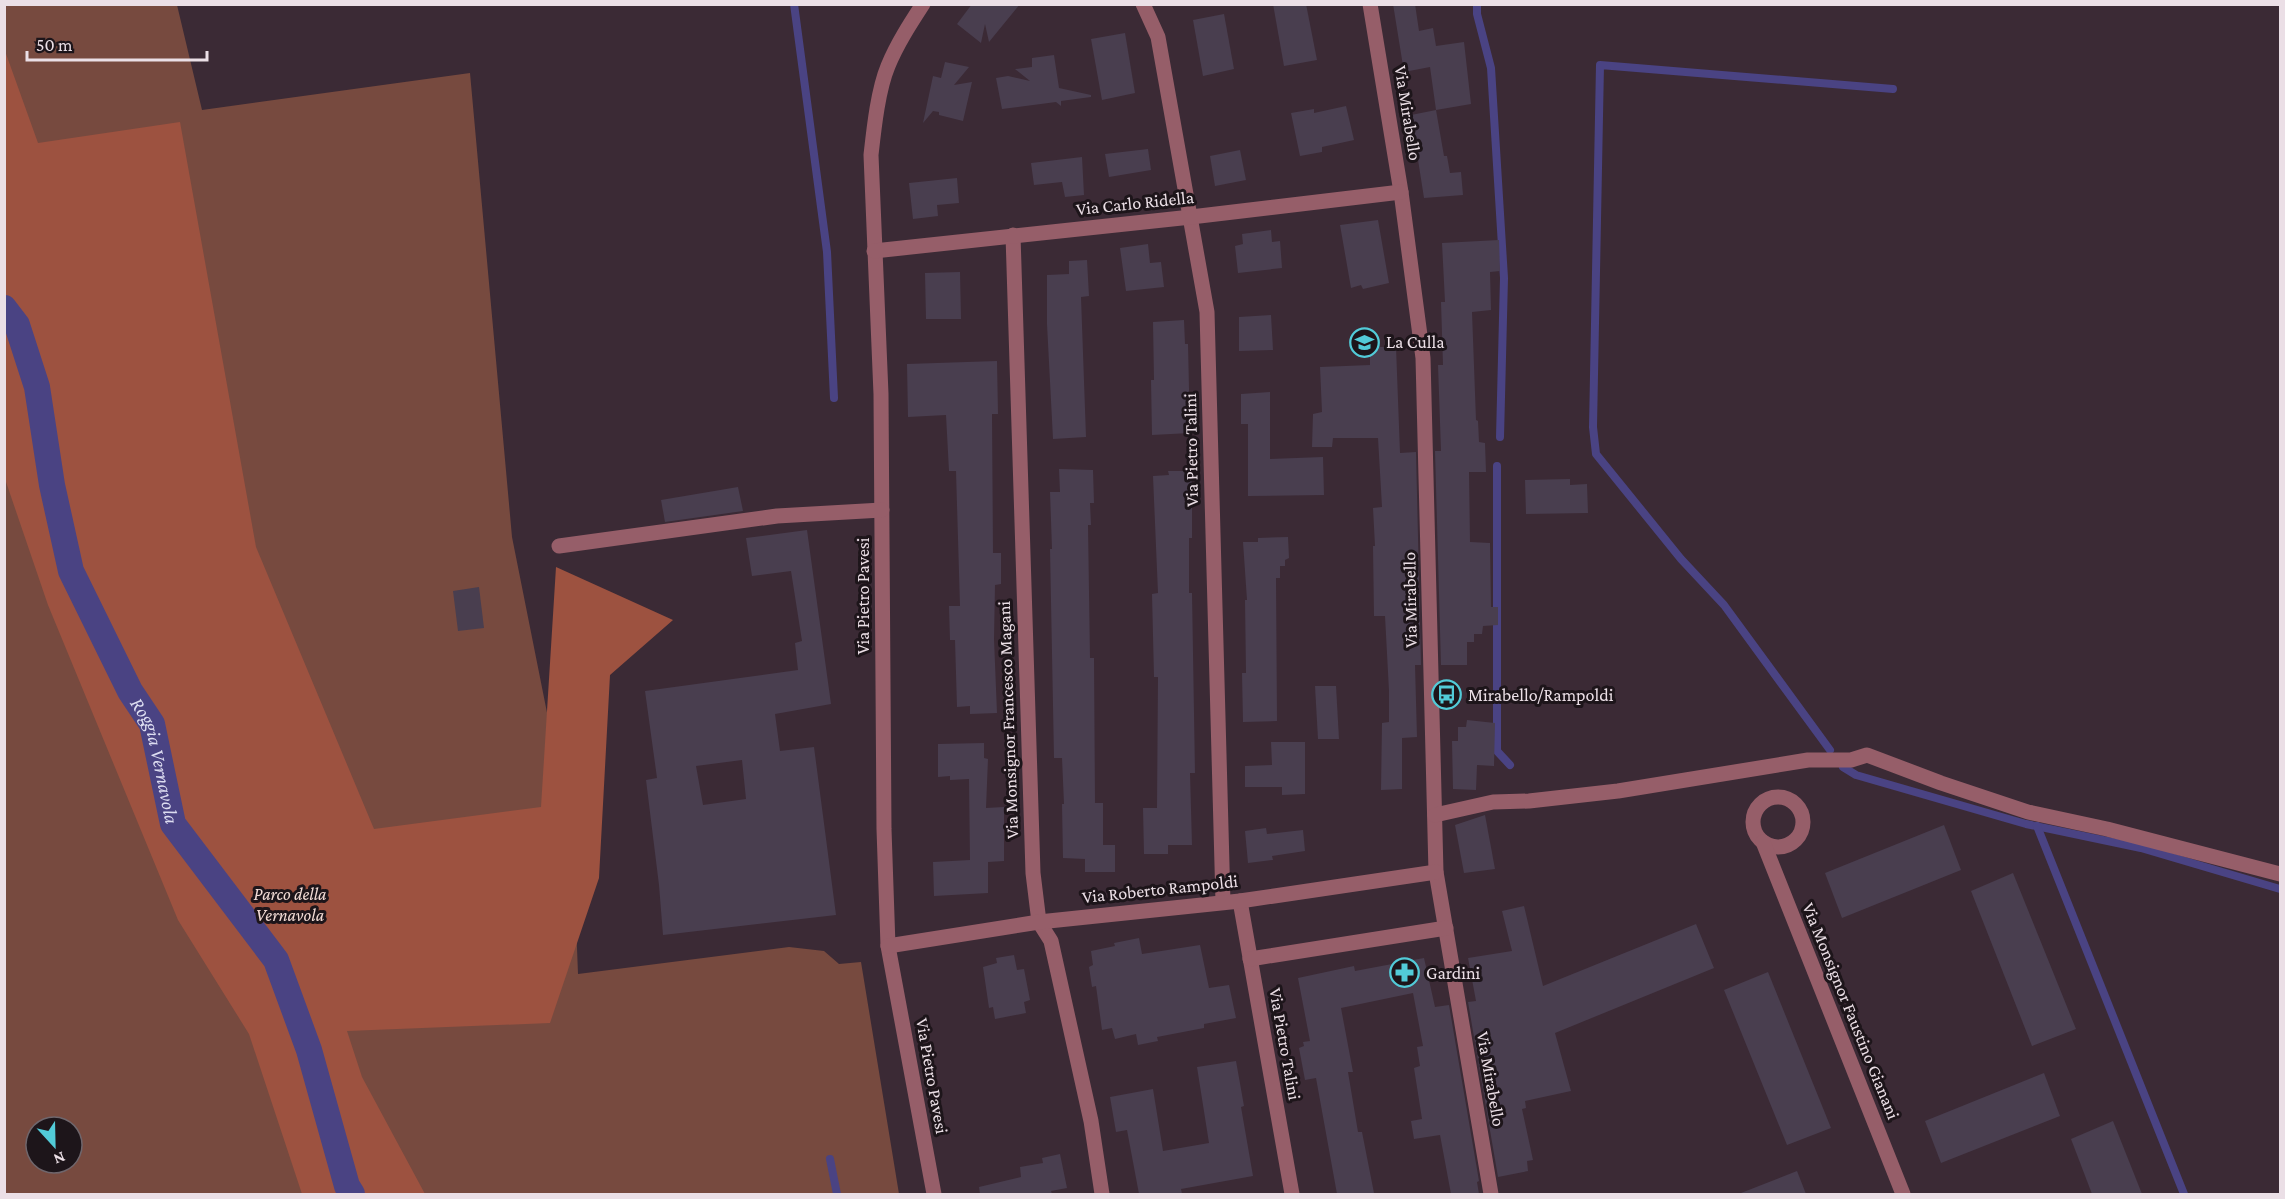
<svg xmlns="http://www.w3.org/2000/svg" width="2285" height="1199" font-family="'Crimson Pro',serif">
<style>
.green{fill:#774a3f;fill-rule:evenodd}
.forest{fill:#9d5240}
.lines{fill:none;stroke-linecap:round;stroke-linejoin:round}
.stream{stroke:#4a4383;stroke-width:8}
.canal{stroke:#4a4383;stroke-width:26}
.building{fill:#493e4f;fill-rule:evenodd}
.minor{stroke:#965e69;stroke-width:15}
.labels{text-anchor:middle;stroke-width:6;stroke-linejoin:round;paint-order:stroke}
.street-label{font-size:18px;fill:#ebdfe6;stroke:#1d151a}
.poi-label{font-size:18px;fill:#ebdfe6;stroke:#1d151a;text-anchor:start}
.park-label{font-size:18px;font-style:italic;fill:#f3dcd6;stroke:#1d151a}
.water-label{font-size:20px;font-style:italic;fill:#dcdcf0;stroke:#1d151a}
</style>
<rect width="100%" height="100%" fill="#3b2a35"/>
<path class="green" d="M 5,5 L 177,5 L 202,110 L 470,73 L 512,537 L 573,843 L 578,974 L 789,947 L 824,951 L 839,964 L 861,962 L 899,1194 L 5,1194 ZM 36,1127 L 72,1127 L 72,1163 L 36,1163 Z"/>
<path class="forest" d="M 5,51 L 38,143 L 180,122 L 256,547 L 374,829 L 541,807 L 556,567 L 673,620 L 610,675 L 599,878 L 550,1023 L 347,1031 L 362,1077 L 425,1194 L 302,1194 L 249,1034 L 178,920 L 48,605 L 5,479 Z"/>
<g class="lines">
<g class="stream">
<path d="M 794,4 L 827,252 L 834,398"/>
<path d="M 1477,4 L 1477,14 L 1491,68 L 1504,278 L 1500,437"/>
<path d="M 1497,466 L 1497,751 L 1510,765"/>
<path d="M 1830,750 L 1724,605 L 1681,559 L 1596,454 L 1593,427 L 1600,65 L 1893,89"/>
<path d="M 1843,767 L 1856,775 L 2026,824 L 2141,848 L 2280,889"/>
<path d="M 2037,826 L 2184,1194"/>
<path d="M 830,1159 L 837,1194"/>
</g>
<path class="canal" id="s1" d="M 4,308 L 17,325 L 37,387 L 52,485 L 71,571 L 130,691 L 152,724 L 173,824 L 276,960 L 309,1050 L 347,1186 L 352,1194"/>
</g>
<g class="building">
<path d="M 972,4 L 1020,4 L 989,42 L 985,24 L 981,43 L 957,24 Z"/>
<path d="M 1273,4 L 1306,4 L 1317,60 L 1284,66 Z"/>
<path d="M 1393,4 L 1415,4 L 1419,31 L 1433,28 L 1436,46 L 1464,42 L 1471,104 L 1436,110 L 1444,156 L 1447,156 L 1450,173 L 1461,172 L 1463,195 L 1424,198 L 1411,115 L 1436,110 L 1430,67 L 1404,72 Z"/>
<path d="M 1224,14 L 1234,69 L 1203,76 L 1193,20 Z"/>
<path d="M 1125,33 L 1135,93 L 1102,100 L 1091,39 Z"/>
<path d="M 1054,55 L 1059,88 L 1091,95 L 1091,97 L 1061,101 L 1061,106 L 1056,102 L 1002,109 L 996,78 L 1008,76 L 1030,81 L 1015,69 L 1032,67 L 1032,58 Z"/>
<path d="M 945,62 L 969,67 L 954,85 L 972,82 L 963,121 L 939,115 L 939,112 L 933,111 L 923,123 L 933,76 L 941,78 Z"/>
<path d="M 1346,106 L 1354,140 L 1322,147 L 1322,152 L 1300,156 L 1291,113 L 1314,109 L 1314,113 Z"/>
<path d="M 1148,149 L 1151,170 L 1109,177 L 1105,154 Z"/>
<path d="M 1240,150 L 1246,180 L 1215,186 L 1210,156 Z"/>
<path d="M 1082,157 L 1084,195 L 1065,197 L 1062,182 L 1034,185 L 1031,163 Z"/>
<path d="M 957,178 L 959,203 L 937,205 L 938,216 L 913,219 L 909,183 Z"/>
<path d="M 1378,220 L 1389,283 L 1363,289 L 1361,285 L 1351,288 L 1340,225 Z"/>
<path d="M 1271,230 L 1272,242 L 1280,241 L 1282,268 L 1238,273 L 1235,246 L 1243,244 L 1242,234 Z"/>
<path d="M 1499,240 L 1500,271 L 1490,272 L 1491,310 L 1472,312 L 1476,420 L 1478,421 L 1479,442 L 1485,443 L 1486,472 L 1469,472 L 1470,542 L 1490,543 L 1491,607 L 1498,607 L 1498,625 L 1483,626 L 1482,634 L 1474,634 L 1474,642 L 1467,642 L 1467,665 L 1441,665 L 1435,451 L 1441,451 L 1438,365 L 1443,365 L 1441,302 L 1445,302 L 1442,243 Z"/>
<path d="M 1148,244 L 1150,263 L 1161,262 L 1164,287 L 1126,291 L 1120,248 Z"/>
<path d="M 1087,260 L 1089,296 L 1081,297 L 1086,437 L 1053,439 L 1047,324 L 1047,275 L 1069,274 L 1069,261 Z"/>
<path d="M 960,272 L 961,319 L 926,319 L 925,273 Z"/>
<path d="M 1271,315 L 1273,350 L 1239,351 L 1239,317 Z"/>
<path d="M 1184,320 L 1185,344 L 1188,344 L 1190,433 L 1152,435 L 1151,380 L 1154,380 L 1153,322 Z"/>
<path d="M 1370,347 L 1396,347 L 1400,453 L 1416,452 L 1421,665 L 1415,665 L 1417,737 L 1402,738 L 1402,789 L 1381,790 L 1382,723 L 1389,722 L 1389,691 L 1385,616 L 1374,616 L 1373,546 L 1375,546 L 1373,508 L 1382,507 L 1378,438 L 1333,438 L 1332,447 L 1312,447 L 1313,414 L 1322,412 L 1320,367 L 1370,365 Z"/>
<path d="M 997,361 L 998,414 L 992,414 L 993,553 L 1001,553 L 1001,584 L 995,585 L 994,639 L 997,713 L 970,714 L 970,706 L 957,707 L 955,640 L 950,640 L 949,606 L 960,606 L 956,471 L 949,471 L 946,415 L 908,417 L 907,364 Z"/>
<path d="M 1270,392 L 1270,459 L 1323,457 L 1324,495 L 1248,496 L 1248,424 L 1241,424 L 1241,394 Z"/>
<path d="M 1059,469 L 1093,470 L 1094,503 L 1090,503 L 1091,525 L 1088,525 L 1090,658 L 1094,658 L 1095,803 L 1103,803 L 1103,845 L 1115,845 L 1115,872 L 1085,872 L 1085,859 L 1063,858 L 1062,804 L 1064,804 L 1062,758 L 1054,758 L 1050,549 L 1052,549 L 1050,492 L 1060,492 Z"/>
<path d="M 1168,471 L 1192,471 L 1192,538 L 1189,538 L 1189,593 L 1192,593 L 1195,773 L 1190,773 L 1192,845 L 1168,845 L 1168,854 L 1144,854 L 1143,808 L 1157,808 L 1158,677 L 1154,677 L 1152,594 L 1158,593 L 1153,476 L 1169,475 Z"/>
<path d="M 1570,479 L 1570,485 L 1587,484 L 1588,513 L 1526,514 L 1525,480 Z"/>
<path d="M 738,487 L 743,511 L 665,522 L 661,500 Z"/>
<path d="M 807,530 L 831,704 L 775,714 L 780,751 L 814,747 L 836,915 L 663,935 L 659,885 L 646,780 L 657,778 L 645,691 L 798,670 L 795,643 L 802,641 L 791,571 L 752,576 L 746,538 ZM 742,760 L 746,799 L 703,805 L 696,766 Z"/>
<path d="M 1288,537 L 1289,558 L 1285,560 L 1285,566 L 1280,566 L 1280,578 L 1276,578 L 1277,721 L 1243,722 L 1242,673 L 1246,673 L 1245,600 L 1247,600 L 1243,542 L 1258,542 L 1258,538 Z"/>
<path d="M 479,587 L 484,628 L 458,631 L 453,591 Z"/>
<path d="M 1315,686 L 1336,686 L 1339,739 L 1318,739 Z"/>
<path d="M 1467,720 L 1495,723 L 1494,766 L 1477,765 L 1476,790 L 1453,789 L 1452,741 L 1458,741 L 1458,727 L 1466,727 Z"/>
<path d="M 1271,742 L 1305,742 L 1305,794 L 1282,795 L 1282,787 L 1245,787 L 1245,766 L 1272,765 Z"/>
<path d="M 984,743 L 984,758 L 988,759 L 986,808 L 1004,807 L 1004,861 L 988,862 L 988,893 L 934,896 L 933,862 L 970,860 L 969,779 L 950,780 L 950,776 L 938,777 L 938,744 Z"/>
<path d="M 1485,815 L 1495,869 L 1464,873 L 1455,825 Z"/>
<path d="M 1944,825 L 1961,870 L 1842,918 L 1825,873 Z"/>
<path d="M 1266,828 L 1267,834 L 1303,830 L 1305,851 L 1272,856 L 1273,860 L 1248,863 L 1245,831 Z"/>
<path d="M 2013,873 L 2076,1029 L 2032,1046 L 1971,891 Z"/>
<path d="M 1524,906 L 1543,986 L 1696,924 L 1714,968 L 1555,1033 L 1571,1091 L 1525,1101 L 1526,1108 L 1522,1109 L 1533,1160 L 1527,1161 L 1528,1171 L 1498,1177 L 1468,1002 L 1476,1001 L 1468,958 L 1512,951 L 1502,911 Z"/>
<path d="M 1139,938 L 1142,954 L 1200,945 L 1209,988 L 1229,985 L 1236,1018 L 1204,1024 L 1204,1028 L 1157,1037 L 1158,1041 L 1138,1045 L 1136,1034 L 1115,1039 L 1112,1028 L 1102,1030 L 1096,986 L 1092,987 L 1089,967 L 1093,965 L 1091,951 L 1115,946 L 1114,943 Z"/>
<path d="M 1014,955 L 1017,970 L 1024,969 L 1030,1000 L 1024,1002 L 1026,1013 L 995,1019 L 993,1007 L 989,1008 L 983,967 L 997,963 L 996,958 Z"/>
<path d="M 1424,958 L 1435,1007 L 1449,1005 L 1479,1181 L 1477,1182 L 1479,1194 L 1451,1194 L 1440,1135 L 1414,1139 L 1411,1121 L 1422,1119 L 1414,1068 L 1420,1066 L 1417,1047 L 1423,1046 L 1413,993 L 1341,1008 L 1353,1072 L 1348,1072 L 1358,1132 L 1362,1132 L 1374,1193 L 1337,1194 L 1316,1078 L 1305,1080 L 1299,1048 L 1304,1046 L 1303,1042 L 1310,1041 L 1298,978 L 1354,966 L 1355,971 Z"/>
<path d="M 1768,972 L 1831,1128 L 1787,1145 L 1724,990 Z"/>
<path d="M 1236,1061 L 1244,1106 L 1241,1107 L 1253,1176 L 1181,1189 L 1182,1194 L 1139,1194 L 1127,1130 L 1116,1132 L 1110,1097 L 1153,1089 L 1163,1151 L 1209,1143 L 1197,1067 Z"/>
<path d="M 2044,1073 L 2060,1116 L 1941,1163 L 1925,1121 Z"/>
<path d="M 2113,1121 L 2142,1194 L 2092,1194 L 2071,1139 Z"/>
<path d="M 1060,1154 L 1067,1188 L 1051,1191 L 1052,1194 L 980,1194 L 979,1187 L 1021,1177 L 1020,1167 L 1043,1163 L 1042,1158 Z"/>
<path d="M 1797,1171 L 1806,1194 L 1742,1194 L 1741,1193 Z"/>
</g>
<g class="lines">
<g class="minor">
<path d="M 923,4 C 910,24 897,44 888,66 C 878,90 874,128 871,155 L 881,394 L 884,829 L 888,946 L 934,1194"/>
<path d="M 1143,4 L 1158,37 L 1207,312 L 1223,902"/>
<path d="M 1370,4 L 1401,192 L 1423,358 L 1436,872 L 1491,1194"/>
<path d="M 1013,235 L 1033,873 L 1039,922 L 1051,941 L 1091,1121 L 1102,1194"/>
<path d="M 874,251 L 1191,217 L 1401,192"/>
<path d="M 559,546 L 777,516 L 882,510"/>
<circle cx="1778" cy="822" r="25"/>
<path d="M 1435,815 L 1493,802 L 1529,801 L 1618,791 L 1808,760 L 1851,760 L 1867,755 L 1941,783 L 2028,812 L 2107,829 L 2280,874"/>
<path d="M 1763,842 L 1903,1194"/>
<path d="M 1240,901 L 1292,1194"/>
<path d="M 888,946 L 1039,922 L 1240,901 L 1436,872"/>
<path d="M 1250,959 L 1446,928"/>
</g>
</g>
<defs>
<symbol id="school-ring" viewBox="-11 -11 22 22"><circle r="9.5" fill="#1d151a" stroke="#52cbd8" stroke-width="1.5"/><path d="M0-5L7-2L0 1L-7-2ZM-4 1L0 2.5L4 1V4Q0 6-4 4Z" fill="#52cbd8"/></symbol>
<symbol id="bus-ring" viewBox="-11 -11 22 22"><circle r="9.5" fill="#1d151a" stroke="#52cbd8" stroke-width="1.5"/><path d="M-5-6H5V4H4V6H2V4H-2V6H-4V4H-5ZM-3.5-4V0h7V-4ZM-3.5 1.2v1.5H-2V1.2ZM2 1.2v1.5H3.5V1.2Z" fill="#52cbd8"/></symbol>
<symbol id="pharmacy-ring" viewBox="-11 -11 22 22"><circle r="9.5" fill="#1d151a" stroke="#52cbd8" stroke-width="1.5"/><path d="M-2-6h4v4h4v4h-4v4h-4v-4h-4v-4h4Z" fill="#52cbd8"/></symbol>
</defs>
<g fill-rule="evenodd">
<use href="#school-ring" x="1348" y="326" width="33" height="33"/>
<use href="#bus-ring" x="1430" y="678" width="33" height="33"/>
<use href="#pharmacy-ring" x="1388" y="956" width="33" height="33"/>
</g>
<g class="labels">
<g class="street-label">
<text transform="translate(1408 113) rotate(81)" y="6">Via Mirabello</text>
<text transform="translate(1135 203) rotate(-6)" y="6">Via Carlo Ridella</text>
<text transform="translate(1191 450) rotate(-91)" y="6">Via Pietro Talini</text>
<text transform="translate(863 596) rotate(-90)" y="6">Via Pietro Pavesi</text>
<text transform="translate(1410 600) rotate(-91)" y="6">Via Mirabello</text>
<text transform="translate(1008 720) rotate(-92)" y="6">Via Monsignor Francesco Magani</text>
<text transform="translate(1160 889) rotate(-6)" y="6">Via Roberto Rampoldi</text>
<text transform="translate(1851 1011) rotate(68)" y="6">Via Monsignor Faustino Gianani</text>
<text transform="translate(1285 1044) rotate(80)" y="6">Via Pietro Talini</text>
<text transform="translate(932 1076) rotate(80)" y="6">Via Pietro Pavesi</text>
<text transform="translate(1491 1079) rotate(80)" y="6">Via Mirabello</text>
</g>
<g class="poi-label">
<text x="1386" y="348">La Culla</text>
<text x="1468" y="701">Mirabello/Rampoldi</text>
<text x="1426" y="979">Gardini</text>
</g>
<g class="park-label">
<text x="290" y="900">Parco della<tspan x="290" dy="21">Vernavola</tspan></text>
</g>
<g class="water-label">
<text dy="7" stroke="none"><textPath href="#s1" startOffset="483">Roggia Vernavola</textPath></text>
</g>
</g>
<rect width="2285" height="1199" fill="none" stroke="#ebdfe6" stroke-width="12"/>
<g transform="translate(54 1145) rotate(158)"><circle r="28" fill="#1d151a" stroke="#6f666c" stroke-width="1.5"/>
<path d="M0-4.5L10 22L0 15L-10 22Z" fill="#52cbd8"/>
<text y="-9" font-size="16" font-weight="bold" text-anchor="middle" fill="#ebdfe6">N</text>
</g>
<path d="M27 51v9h180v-9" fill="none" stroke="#ebdfe6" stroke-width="3"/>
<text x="36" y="51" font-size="18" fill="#ebdfe6" stroke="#1d151a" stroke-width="4.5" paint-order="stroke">50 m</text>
</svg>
